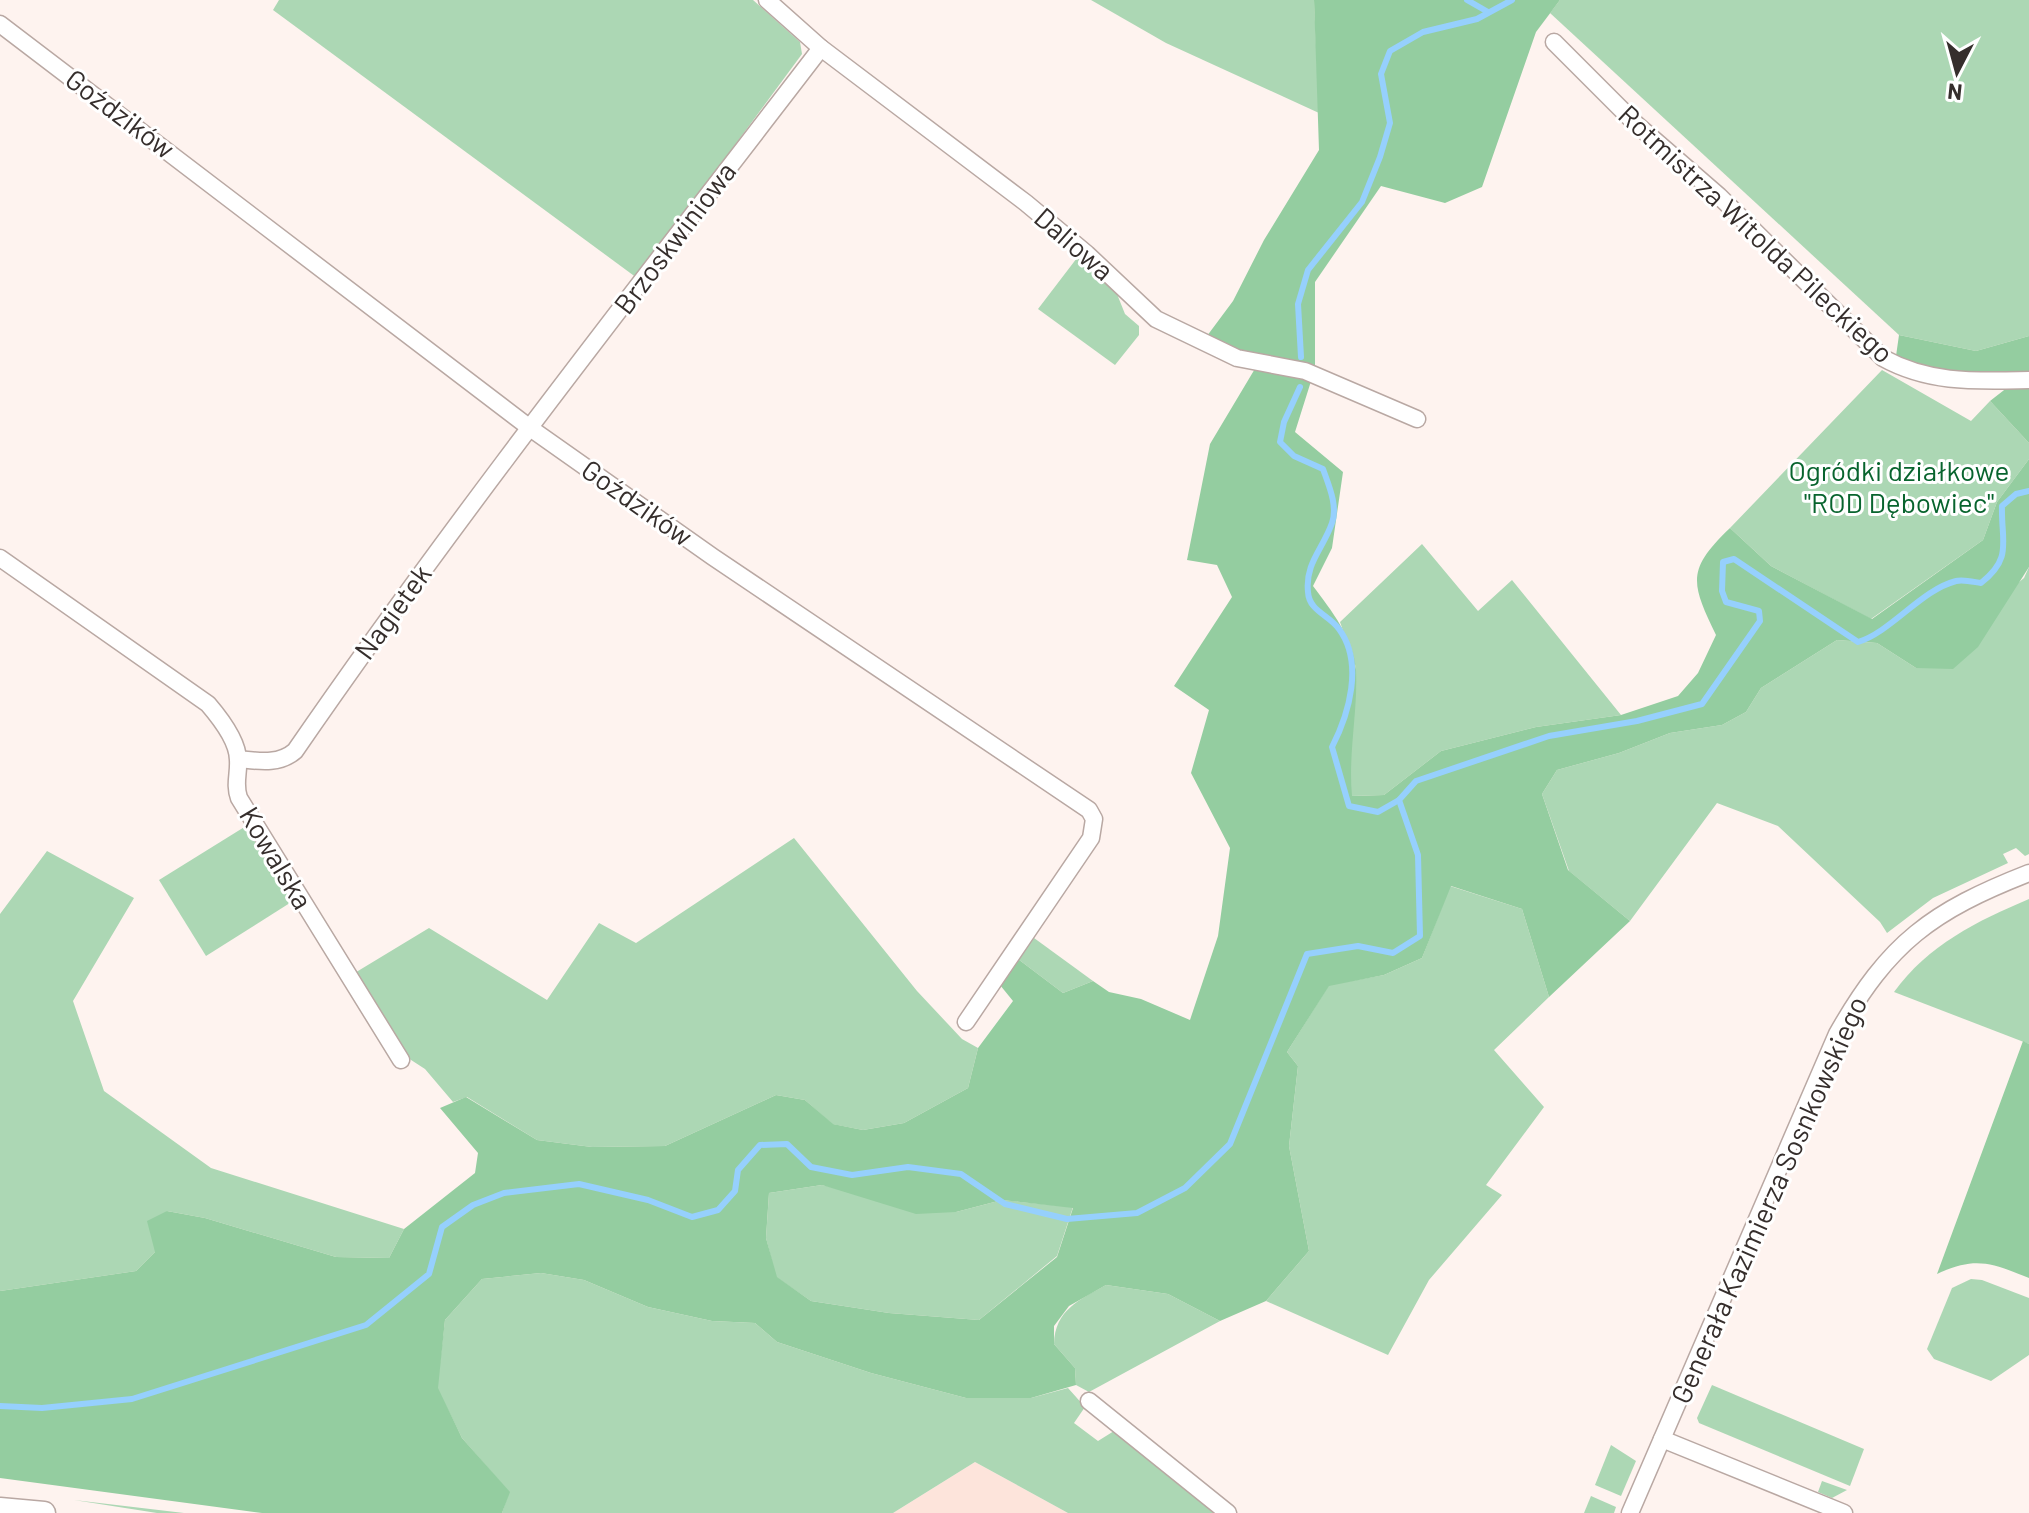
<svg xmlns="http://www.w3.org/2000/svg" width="2029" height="1513" font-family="Barlow,sans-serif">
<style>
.built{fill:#fde4db}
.green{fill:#acd7b4}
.forest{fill:#94cda0;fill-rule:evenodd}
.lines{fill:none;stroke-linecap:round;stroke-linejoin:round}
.stream{stroke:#96d0fd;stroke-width:6}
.street-casing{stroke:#b9a8a3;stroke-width:19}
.secondary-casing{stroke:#b9a8a3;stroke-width:25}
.street{stroke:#fff;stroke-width:16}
.secondary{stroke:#fff;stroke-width:22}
.labels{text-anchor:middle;stroke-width:6;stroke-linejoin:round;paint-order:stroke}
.street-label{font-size:28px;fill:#352e2c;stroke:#fff}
.park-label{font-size:28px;fill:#08642e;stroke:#fff}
</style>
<rect width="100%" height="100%" fill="#fef3ef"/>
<path class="built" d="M 975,1462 L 1068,1513 L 893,1513 Z"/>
<g class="green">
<path d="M 279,0 L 753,0 L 800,42 L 802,54 L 637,278 L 273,10 Z"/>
<path d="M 1091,0 L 1314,0 L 1319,113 L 1166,43 Z"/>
<path d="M 1560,0 L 2029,0 L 2029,336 L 1976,351 L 1899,335 L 1550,13 Z"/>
<path d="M 1080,254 L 1113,284 L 1125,314 L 1139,326 L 1139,335 L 1115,365 L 1038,309 Z"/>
<path d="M 1882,370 L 1971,421 L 1990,401 L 2029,443 L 2029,459 L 1997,502 L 1983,540 L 1871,619 L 1771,566 L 1730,528 Z"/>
<path d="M 1422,544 L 1478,611 L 1512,580 L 1621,715 L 1536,727 L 1441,751 L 1384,795 L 1351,796 L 1351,727 L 1356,667 L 1340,622 Z"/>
<path d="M 2029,567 L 2029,854 L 2025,856 L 2016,848 L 2003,854 L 2008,863 L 1933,898 L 1887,933 L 1880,922 L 1778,826 L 1717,803 L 1630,921 L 1569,871 L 1542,794 L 1557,770 L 1619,753 L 1670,733 L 1722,725 L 1746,712 L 1761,688 L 1837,640 L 1877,643 L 1916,668 L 2024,578 Z"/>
<path d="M 246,826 L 293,901 L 206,956 L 159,880 Z"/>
<path d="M 794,838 L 917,991 L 962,1039 L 978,1048 L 968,1088 L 904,1123 L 863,1130 L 832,1124 L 805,1100 L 776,1095 L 665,1146 L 592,1147 L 537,1140 L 467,1097 L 453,1102 L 425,1069 L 408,1058 L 353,974 L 429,928 L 547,1000 L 599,923 L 636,943 Z"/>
<path d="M 47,851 L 134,898 L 73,1001 L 104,1091 L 211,1168 L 404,1229 L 389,1258 L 336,1257 L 205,1218 L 167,1211 L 155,1252 L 136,1271 L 0,1291 L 0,914 Z"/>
<path d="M 1450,886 L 1522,909 L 1549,997 L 1494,1050 L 1544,1107 L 1486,1185 L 1502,1195 L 1429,1280 L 1388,1355 L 1266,1301 L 1309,1251 L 1289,1146 L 1298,1066 L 1287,1052 L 1329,985 L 1384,975 L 1422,958 Z"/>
<path d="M 2029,899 L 2029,1044 L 1894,992 C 1928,945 1977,921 2029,899 Z"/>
<path d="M 1034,938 L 1093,981 L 1063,993 L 1018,959 Z"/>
<path d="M 822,1185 L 956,1212 L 1002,1200 L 1073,1207 L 1057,1256 L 979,1320 L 889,1313 L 811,1301 L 776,1277 L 766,1238 L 769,1193 Z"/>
<path d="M 541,1273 L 584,1280 L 648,1307 L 712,1321 L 755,1323 L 777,1342 L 871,1373 L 966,1398 L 1031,1398 L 1068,1388 L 1085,1407 L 1074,1423 L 1098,1441 L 1114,1431 L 1216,1513 L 1068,1513 L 975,1462 L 893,1513 L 502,1513 L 509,1492 L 462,1438 L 437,1388 L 445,1320 L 482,1279 Z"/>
<path d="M 1971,1279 L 1982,1280 L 2029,1298 L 2029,1355 L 1991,1381 L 1934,1359 L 1927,1349 L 1952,1288 Z"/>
<path d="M 1106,1285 L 1168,1294 L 1220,1321 L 1089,1392 L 1076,1385 L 1075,1368 L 1054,1344 C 1055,1310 1079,1300 1106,1285 Z"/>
<path d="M 1712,1385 L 1864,1449 L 1850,1486 L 1699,1423 L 1697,1418 Z"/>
<path d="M 1611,1445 L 1636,1461 L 1621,1496 L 1595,1485 Z"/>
<path d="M 1822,1481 L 1847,1490 L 1832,1498 L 1818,1492 Z"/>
<path d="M 1591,1496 L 1616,1507 L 1614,1513 L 1584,1513 Z"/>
<path d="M 74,1500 L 184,1513 L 157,1513 Z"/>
</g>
<g class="forest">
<path d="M 1314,0 L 1560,0 L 1536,32 L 1482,187 L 1445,203 L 1381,186 L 1315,282 L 1315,369 L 1259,359 L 1204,340 L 1233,301 L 1264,240 L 1319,150 Z"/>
<path d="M 1899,335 L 1976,351 L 2029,336 L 2029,374 L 1944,374 L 1896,356 Z"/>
<path d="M 1256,367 L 1312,378 L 1295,432 L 1343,472 L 1332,548 L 1313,586 C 1331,610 1354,639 1356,670 C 1358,711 1348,754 1352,796 L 1384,795 L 1441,751 L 1536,727 L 1621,715 L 1678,696 L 1698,673 L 1716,635 C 1691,583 1686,570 1730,528 L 1771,566 L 1872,619 L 1983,540 L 1997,502 L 2029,459 L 2029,567 L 1978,647 L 1953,669 L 1916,668 L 1877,643 L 1837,640 L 1761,688 L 1746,712 L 1722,725 L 1670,733 L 1619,753 L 1557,770 L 1542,794 L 1568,870 L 1630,921 L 1549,997 L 1522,909 L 1451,886 L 1422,958 L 1384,975 L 1329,986 L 1287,1052 L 1298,1066 L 1289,1146 L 1309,1251 L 1266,1301 L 1220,1321 L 1168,1294 L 1106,1285 L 1069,1306 L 1054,1326 L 1054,1344 L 1075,1368 L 1076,1385 L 1031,1398 L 966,1398 L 871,1373 L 777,1342 L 755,1323 L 712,1321 L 648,1307 L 584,1280 L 541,1273 L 482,1279 L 445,1320 L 438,1388 L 462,1438 L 510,1492 L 502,1513 L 262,1513 L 0,1478 L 0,1291 L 136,1271 L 155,1252 L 147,1221 L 167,1211 L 205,1218 L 336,1257 L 389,1258 L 404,1229 L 475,1173 L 478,1153 L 440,1108 L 466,1097 L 537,1140 L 592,1147 L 665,1146 L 776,1095 L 805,1100 L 833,1124 L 863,1130 L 904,1123 L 968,1088 L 978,1048 L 1013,1001 L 1000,985 L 1018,959 L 1063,993 L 1093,981 L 1109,992 L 1141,999 L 1190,1020 L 1218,936 L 1230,848 L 1191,773 L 1209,710 L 1174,686 L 1232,597 L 1217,565 L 1187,560 L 1210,444 ZM 822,1185 L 916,1214 L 956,1212 L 1002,1200 L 1073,1208 L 1057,1257 L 979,1320 L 889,1313 L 811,1301 L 777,1277 L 766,1238 L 769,1193 Z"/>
<path d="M 2029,386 L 2029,443 L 1990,401 L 2008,387 Z"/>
<path d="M 2023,1041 L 2029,1044 L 2029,1278 C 1991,1263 1976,1256 1937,1274 Z"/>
</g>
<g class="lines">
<g class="stream">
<path d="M 1467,0 L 1488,12"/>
<path d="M 1301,357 L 1298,304 L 1308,270 L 1362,202 L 1380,157 L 1390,123 L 1381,74 L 1390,51 L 1423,32 L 1477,19 L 1512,0"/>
<path d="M 1300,387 L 1284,422 L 1280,442 L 1294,456 L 1323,469 C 1329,486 1338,506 1332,523 C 1323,549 1305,563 1308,592 C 1309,611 1329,615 1339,629 C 1364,663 1349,714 1332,747 L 1349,806 L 1378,812 L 1399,800"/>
<path d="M 0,1406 L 42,1408 L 132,1399 L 366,1325 L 429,1274 L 442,1227 L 473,1205 L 504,1193 L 579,1184 L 648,1200 L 692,1217 L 718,1210 L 735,1191 L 738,1170 L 760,1145 L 787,1144 L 811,1167 L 852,1175 L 908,1167 L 961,1174 L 1005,1204 L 1067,1219 L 1137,1213 L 1185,1188 L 1230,1144 L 1307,954 L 1358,946 L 1393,953 L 1420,936 L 1418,855 L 1399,800 L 1416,781 L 1549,736 L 1637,721 L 1702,704 L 1760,621 L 1759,611 L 1726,602 L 1722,591 L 1723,562 L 1734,559 L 1858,642 C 1891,632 1921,590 1956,581 C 1963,579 1974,582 1981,583 C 2013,558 2001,542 2002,506 L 2016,494 L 2029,491"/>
</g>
<defs>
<g id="street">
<path d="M 767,0 L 821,48 L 1026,203 L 1087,254 L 1156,319 L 1237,358 L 1305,371 L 1417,419"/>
<path d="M 0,24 L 530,428 L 713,557 L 1089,810 L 1094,819 L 1091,838 L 966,1022"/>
<path d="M 1554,42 L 1636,124 L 1719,196 L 1883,358 C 1930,384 1977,381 2029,380"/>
<path d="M 0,558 L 208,704 C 220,718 238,741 238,760 C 239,774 234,784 239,798 L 401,1060"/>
<path d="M 239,759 C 258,761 279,765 295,751 C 461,510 643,280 821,48"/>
<path d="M 1089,1401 L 1228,1513"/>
<path d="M 1662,1439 L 1844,1513"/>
<path d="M 1630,1513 L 1837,1034 C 1889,942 1932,911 2029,873"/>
</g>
<path id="secondary" d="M 0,1509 L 44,1513"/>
</defs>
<use href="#street" class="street-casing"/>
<use href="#secondary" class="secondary-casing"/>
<use href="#street" class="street"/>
<use href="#secondary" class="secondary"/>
</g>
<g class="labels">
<g class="street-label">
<text transform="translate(120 114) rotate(37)" y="10">Goździków</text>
<text transform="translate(1756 234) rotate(43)" y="10">Rotmistrza Witolda Pileckiego</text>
<text transform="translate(675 238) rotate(-53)" y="10">Brzoskwiniowa</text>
<text transform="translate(1074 244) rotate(41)" y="10">Daliowa</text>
<text transform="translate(637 503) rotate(35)" y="10">Goździków</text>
<text transform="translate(393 612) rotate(-54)" y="10">Nagietek</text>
<text transform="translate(276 858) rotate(59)" y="10">Kowalska</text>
<text transform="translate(1769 1200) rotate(-66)" y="10">Generała Kazimierza Sosnkowskiego</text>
</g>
<g class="park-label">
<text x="1899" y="481">Ogródki działkowe<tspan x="1899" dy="32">"ROD Dębowiec"</tspan></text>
</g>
</g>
<g transform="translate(1957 72) rotate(186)" stroke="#ffffff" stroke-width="6" paint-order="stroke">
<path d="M0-6L14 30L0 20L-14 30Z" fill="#352e2c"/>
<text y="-12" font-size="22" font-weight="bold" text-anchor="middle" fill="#352e2c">N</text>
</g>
</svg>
